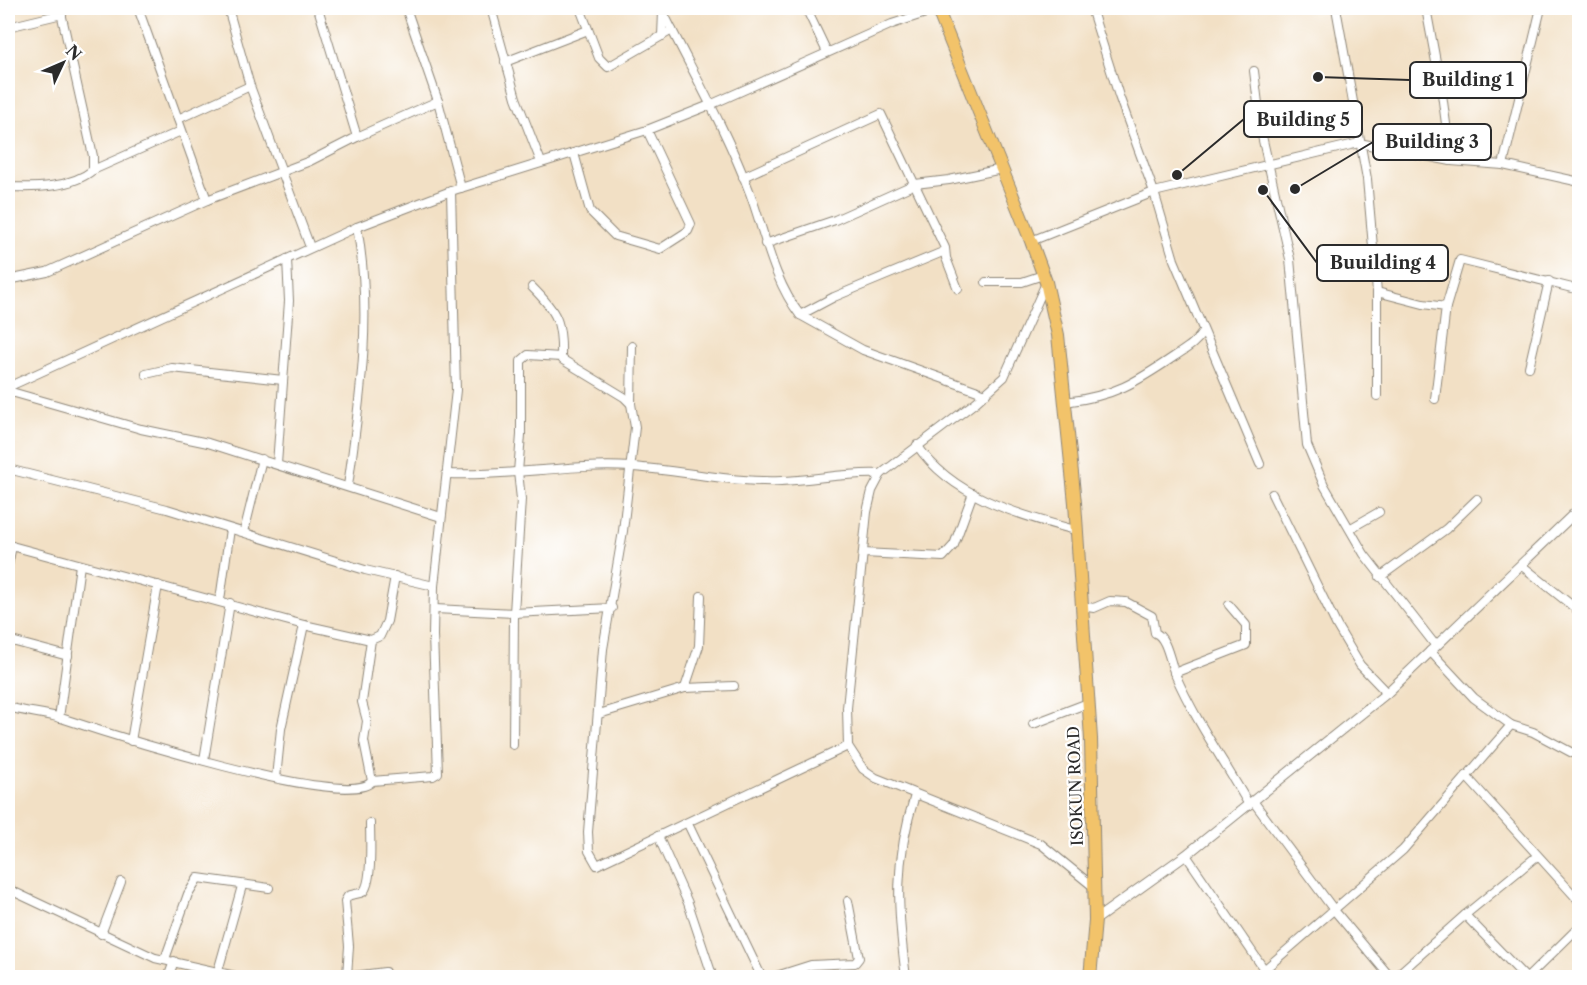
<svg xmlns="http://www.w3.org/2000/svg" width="1587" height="985" font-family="'Libre Caslon Text',serif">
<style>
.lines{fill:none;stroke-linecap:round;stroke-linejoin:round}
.minor-casing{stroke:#8e8678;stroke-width:10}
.tertiary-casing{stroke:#8e8678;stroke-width:11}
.primary-casing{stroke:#8e8678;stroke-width:14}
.minor{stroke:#fff;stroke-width:8}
.tertiary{stroke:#fff;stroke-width:9}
.primary{stroke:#f2c36a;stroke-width:12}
.labels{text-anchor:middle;stroke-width:4.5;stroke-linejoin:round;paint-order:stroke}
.street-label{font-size:16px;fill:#2b2b2b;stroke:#fff}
.leader{fill:none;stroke:#2b2b2b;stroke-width:2}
.callout-dot{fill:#2b2b2b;stroke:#fff;stroke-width:2}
.callout{fill:#fff;stroke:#2b2b2b;stroke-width:2}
.callout-label{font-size:18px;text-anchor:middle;font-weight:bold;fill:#2b2b2b}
</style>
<rect width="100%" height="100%" fill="#fff"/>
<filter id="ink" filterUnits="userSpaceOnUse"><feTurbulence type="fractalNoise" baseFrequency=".0167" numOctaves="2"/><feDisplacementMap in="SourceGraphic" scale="12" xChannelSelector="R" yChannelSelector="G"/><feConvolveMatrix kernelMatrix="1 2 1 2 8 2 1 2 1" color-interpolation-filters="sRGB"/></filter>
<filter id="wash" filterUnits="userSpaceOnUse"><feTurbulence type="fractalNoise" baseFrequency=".008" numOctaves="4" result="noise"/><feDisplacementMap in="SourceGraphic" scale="24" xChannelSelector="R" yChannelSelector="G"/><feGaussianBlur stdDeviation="1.35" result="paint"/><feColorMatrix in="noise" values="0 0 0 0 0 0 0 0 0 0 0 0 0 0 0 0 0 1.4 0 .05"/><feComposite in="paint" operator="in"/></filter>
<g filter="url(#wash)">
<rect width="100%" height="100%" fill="#f2e0c5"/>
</g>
<g filter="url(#ink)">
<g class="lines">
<defs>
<g id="minor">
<path d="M 60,8 L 93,156 L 93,170"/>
<path d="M 138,8 L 207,200"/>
<path d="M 228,8 L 250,86 L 310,247"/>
<path d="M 318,8 L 357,137"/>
<path d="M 406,8 L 438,101 L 461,188"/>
<path d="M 491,8 L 516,98 L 541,162"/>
<path d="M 580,8 L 599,58 L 608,67 L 672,30"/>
<path d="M 661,8 C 691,69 726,129 750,193 C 765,234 773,280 800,315 L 863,350 L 986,394"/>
<path d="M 806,8 L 827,52"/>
<path d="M 1091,8 L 1119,96 L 1154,192 L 1174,260 L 1260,464"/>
<path d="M 1336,8 L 1367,179 L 1377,292 L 1377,396"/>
<path d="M 1426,8 L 1442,94 L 1451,161"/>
<path d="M 8,27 L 62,14"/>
<path d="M 662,36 L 663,12"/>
<path d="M 505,62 L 588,30"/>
<path d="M 1254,71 L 1262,136 L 1290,259 L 1307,445 L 1324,485 L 1364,554 L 1436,646"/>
<path d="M 178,119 L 250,86"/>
<path d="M 574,153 L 590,211 L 615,236 L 660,249 L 688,231 L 691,224 L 647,130"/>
<path d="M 1503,165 L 1541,8"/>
<path d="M 743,177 L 881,114 L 945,248 L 946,258 L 958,289"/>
<path d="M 8,187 C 35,188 71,188 93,170 L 181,131"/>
<path d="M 1031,241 L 1154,192 L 1359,143 L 1451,161 L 1503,165 L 1580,182"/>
<path d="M 765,244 L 835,220 L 915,184 L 949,180 L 1002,169"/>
<path d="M 8,280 L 47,272 L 207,200 L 310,161 L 357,137 L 438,101"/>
<path d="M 986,282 L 1022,282 L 1043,275"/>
<path d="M 1046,283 L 1004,377 L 976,402 L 881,474 L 872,491 L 867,512 L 847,708 L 848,746 L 863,769 L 876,778 L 1041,844 L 1095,888"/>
<path d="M 532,287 C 557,312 562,321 561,357 L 563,360 L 624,397 L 631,404"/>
<path d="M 1377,292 L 1423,304 L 1446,307"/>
<path d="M 800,315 L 834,297 L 945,251"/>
<path d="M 632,346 L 631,404 L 635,427 L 623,531 L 603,649 L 588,832 L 589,851 L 597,865 L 848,746"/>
<path d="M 1529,367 L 1549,281"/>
<path d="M 146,374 L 172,368 L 283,380"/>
<path d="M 8,387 L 357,227 L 451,191 L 647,130 L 710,105 L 892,24 L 938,9"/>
<path d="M 8,391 L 141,429 L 208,443 L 441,517"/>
<path d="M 1435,399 L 1446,307 L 1460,260 L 1580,290"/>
<path d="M 1065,402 C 1115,396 1135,383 1175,356 C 1187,348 1195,344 1203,332"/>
<path d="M 917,445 C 951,496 1018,515 1075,530"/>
<path d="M 277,464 L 289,301 L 287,259"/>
<path d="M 8,469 L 167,509 L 365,570 L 434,586"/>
<path d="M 448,474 C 509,477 572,463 631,467 C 681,470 731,483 781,481 C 815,480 847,472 881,474"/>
<path d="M 348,486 C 360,400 373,314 357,227"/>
<path d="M 1272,494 L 1337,626 L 1360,665 L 1387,693"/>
<path d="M 1351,528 L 1379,512"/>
<path d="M 244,532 L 262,459"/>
<path d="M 8,545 L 304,625 L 371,640 L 380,636 L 387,621 L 395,576"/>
<path d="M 863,553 L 943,557 L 954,545 L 973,493"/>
<path d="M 8,565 L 12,546"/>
<path d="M 1521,565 L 1580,612"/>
<path d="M 1380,577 L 1446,529 L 1477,499"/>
<path d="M 220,600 L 230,529"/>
<path d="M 1081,606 L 1094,608 L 1110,601 L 1126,602 L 1152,616 L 1155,633 C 1167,637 1170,663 1175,674 C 1195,720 1224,761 1249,805"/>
<path d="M 435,609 L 514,613 L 612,608"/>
<path d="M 8,640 L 68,656"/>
<path d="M 371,640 L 362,702 L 367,721 L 364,741 L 372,781"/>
<path d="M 1430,651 L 1474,698 L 1511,725 L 1533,732 L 1580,757"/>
<path d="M 1174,673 L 1246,645 L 1246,625 L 1229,605"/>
<path d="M 685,688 L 699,646 L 701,596"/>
<path d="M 8,707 C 25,712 44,713 61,718 C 100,731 352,812 372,781 L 433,776 L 438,773 L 433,635 L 434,586 L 456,390 L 451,191"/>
<path d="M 599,714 L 685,688 L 734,686"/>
<path d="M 59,718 L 80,565"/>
<path d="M 1033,724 L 1088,703"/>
<path d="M 131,741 L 158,585"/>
<path d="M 513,745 L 514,613 L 521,499 L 518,472 L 521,435 L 521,361 L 528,355 L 561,357"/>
<path d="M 204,760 L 230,603"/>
<path d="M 1466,776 L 1580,902"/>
<path d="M 276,778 L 281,729 L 304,625"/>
<path d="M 1253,801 L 1334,910 L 1391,978"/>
<path d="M 688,824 L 762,978"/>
<path d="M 658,836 L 688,903 L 713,978"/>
<path d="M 1186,855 L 1270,978"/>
<path d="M 8,889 L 155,958 L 244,978"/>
<path d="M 1465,915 L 1526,978"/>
<path d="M 101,934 L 121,882"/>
<path d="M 165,959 L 188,894 L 198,878 L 269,888"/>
<path d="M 1264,970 L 1403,850 L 1511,725"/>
<path d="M 218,971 L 242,886"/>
<path d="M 347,976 L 349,946 L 345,901 L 348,896 C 352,894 359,894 363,892 C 373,883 370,837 370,823"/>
<path d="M 906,977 C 897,908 894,862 915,795"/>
<path d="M 168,978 L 174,961"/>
<path d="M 338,978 L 385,972 L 387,978"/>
<path d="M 770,978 L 811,965 L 855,963 L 859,958 L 848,901"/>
<path d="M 1394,978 L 1465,915 L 1537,856"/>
<path d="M 1527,978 L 1580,926"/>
</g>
<path id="tertiary" d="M 1095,920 L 1186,855 L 1387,693 L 1580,508"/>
<path id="primary" d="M 937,8 L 1031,241 L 1046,282 L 1058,335 L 1075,503 L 1091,739 L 1095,920 L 1090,978"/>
</defs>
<use href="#minor" class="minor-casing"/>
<use href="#tertiary" class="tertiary-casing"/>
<use href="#primary" class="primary-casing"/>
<use href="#minor" class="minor"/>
<use href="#tertiary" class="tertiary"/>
<use href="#primary" class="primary"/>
</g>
</g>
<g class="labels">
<g class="street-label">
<text transform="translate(1075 786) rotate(-92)" y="6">ISOKUN ROAD</text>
</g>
</g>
<path class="leader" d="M1318 77L1410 80M1177 175L1244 119M1295 189L1373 142M1263 190L1317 263"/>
<g class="callout-dot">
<circle cx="1318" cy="77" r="6"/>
<circle cx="1177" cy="175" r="6"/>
<circle cx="1295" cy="189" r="6"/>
<circle cx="1263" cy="190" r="6"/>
</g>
<g class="callout">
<rect x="1410" y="62" width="116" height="36" rx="6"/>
<rect x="1244" y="101" width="118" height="36" rx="6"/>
<rect x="1373" y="124" width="118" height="36" rx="6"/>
<rect x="1317" y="245" width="131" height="36" rx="6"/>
</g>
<g class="callout-label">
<text x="1468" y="86">Building 1</text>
<text x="1303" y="126">Building 5</text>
<text x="1432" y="148">Building 3</text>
<text x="1383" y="269">Buuilding 4</text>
</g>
<rect width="1587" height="985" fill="none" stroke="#fff" stroke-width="30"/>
<g transform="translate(63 63) rotate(46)" stroke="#ffffff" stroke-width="4.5" paint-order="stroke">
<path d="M0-4.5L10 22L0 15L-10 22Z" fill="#2b2b2b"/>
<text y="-9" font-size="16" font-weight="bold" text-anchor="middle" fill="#2b2b2b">N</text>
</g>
</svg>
